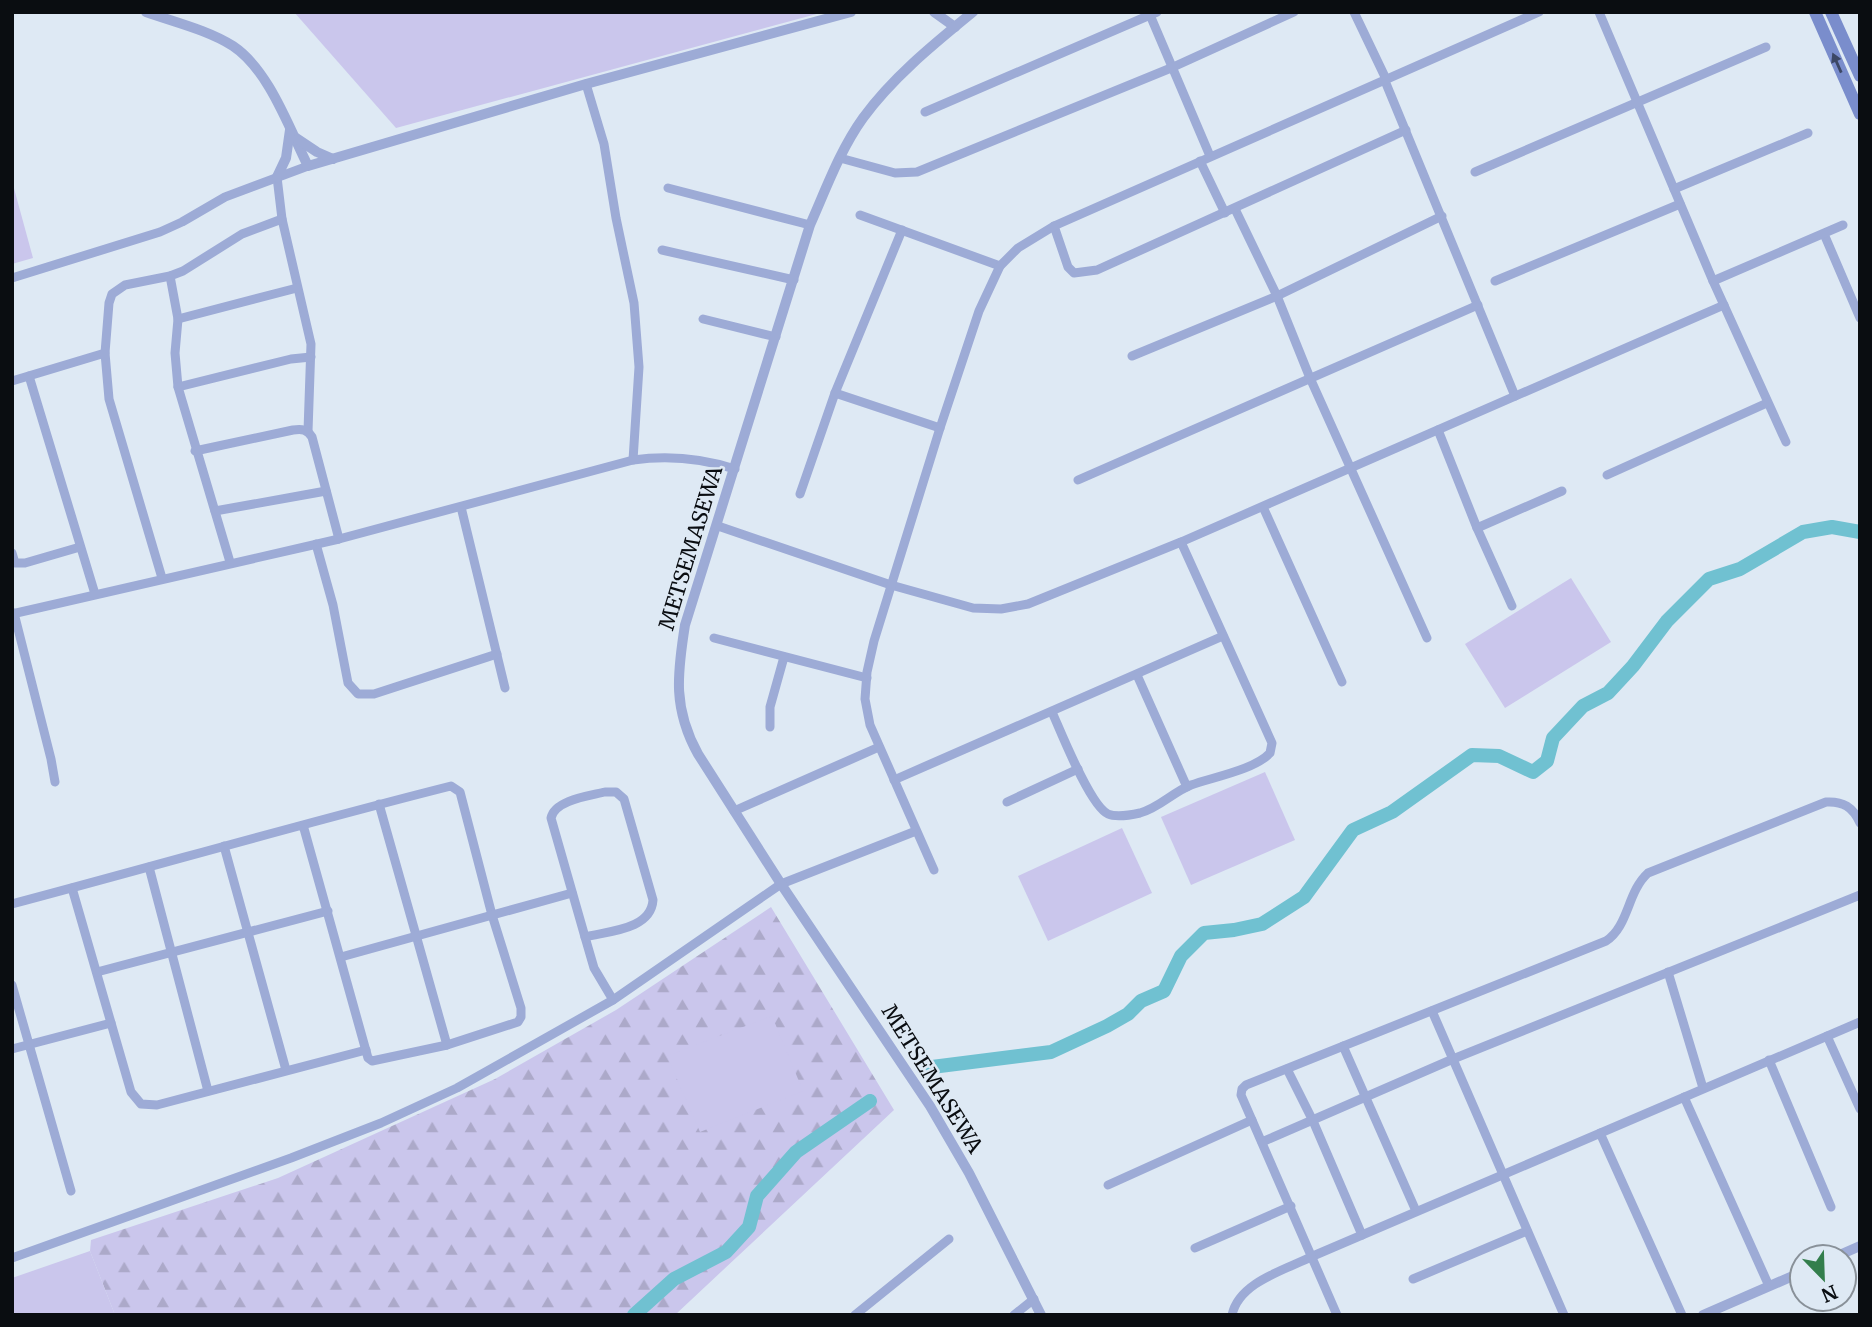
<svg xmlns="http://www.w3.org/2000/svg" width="1872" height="1327" font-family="Merriweather,serif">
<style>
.forest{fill:url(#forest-firs)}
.pitch{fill:#cac6ec}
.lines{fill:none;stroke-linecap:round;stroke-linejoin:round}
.river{stroke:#70c1d1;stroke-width:14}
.minor{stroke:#9dabd6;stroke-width:9}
.tertiary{stroke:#9dabd6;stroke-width:10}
.secondary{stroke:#7a8dcc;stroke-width:12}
.oneway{fill:#3c4765}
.labels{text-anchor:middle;stroke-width:5;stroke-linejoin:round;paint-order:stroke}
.street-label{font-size:21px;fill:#0a0d11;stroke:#dee9f4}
</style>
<defs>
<pattern id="forest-firs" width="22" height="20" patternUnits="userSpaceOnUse" patternTransform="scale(1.75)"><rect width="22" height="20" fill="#cac6ec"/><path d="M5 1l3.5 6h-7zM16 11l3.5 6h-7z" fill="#aca9c9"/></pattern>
</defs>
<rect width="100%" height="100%" fill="#dee9f4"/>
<path class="forest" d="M 771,907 L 894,1110 L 675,1315 L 115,1315 L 90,1251 L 91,1240 L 278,1178 L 495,1079 L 616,1010 Z"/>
<g class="pitch">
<path d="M 294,12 L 824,12 L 396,128 Z"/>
<path d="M 12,181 L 33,258 L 12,264 Z"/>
<path d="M 1571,578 L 1611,642 L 1505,708 L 1465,644 Z"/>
<path d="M 1265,772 L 1295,840 L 1191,885 L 1161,817 Z"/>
<path d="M 1122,828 L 1152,893 L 1048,941 L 1018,876 Z"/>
<path d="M 772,1016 L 803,1091 L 700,1132 L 667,1056 Z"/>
<path d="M 90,1251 L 115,1315 L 12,1315 L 12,1278 Z"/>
</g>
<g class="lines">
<g class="river">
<path d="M 932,1067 L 1051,1052 L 1107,1026 L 1128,1014 L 1141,1001 L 1164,991 L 1181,956 L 1204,933 L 1234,930 L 1262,924 L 1304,897 L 1353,830 L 1392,812 L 1472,755 L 1499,756 L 1533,772 L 1547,761 L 1553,738 L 1583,706 L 1608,693 L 1633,666 L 1667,621 L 1709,579 L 1740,569 L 1803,532 L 1832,527 L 1860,532"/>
<path d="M 634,1315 L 674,1279 L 726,1252 L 749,1227 L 757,1196 L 796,1152 L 870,1101"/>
</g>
<g class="minor">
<path d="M 1354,12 L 1386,79"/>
<path d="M 1599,12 L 1713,281 L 1786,442"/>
<path d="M 1150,15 L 1210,156"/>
<path d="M 1385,81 L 1515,396"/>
<path d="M 586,84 L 604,144 L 616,218 L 634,303 L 639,367 L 633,460"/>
<path d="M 925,112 L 1157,12"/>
<path d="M 840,158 L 895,173 L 917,172 L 1171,68 L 1294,12"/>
<path d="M 1200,161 L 1225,213"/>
<path d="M 1475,172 L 1766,47"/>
<path d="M 277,177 L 282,219 L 311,344 L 308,431"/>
<path d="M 668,188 L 810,225"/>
<path d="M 1674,189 L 1808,133"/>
<path d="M 1235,209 L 1277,296 L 1310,378 L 1427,638"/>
<path d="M 860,215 L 1000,266"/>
<path d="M 1054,226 L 1068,267 L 1074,273 L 1097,270 L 1406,130"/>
<path d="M 1824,234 L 1860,318"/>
<path d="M 662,250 L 794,280"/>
<path d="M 170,276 L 178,319 L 175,353 L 178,387 L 230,562"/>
<path d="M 12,278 L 160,232 L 182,222 L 225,197 L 308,166"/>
<path d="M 1495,281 L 1680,204"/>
<path d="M 1713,281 L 1843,225"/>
<path d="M 178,319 L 297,288"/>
<path d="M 703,319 L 776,337"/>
<path d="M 1132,356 L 1277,296 L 1442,216"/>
<path d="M 29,376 L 95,594"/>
<path d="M 12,381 L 105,353"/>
<path d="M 178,387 L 291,359 L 311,357"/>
<path d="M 835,393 L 940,428"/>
<path d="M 1438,430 L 1477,528 L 1512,606"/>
<path d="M 195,451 L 293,430 C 302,429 307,429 312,437 L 339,539"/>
<path d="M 1607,475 L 1767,403"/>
<path d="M 1078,480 L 1478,305"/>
<path d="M 800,494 L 835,393 L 902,230"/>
<path d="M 461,507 L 505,688"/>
<path d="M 1263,507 L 1342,682"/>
<path d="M 215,511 L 326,491"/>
<path d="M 718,526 L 891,585 L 973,608 L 1001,609 L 1028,604 L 1181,542 L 1724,305"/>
<path d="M 1477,528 L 1562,491"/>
<path d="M 316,544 L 333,605 L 348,683 L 358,694 L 374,694 L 497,654"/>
<path d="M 12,553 L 15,563 L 25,563 L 80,547"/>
<path d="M 162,578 L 109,399 L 105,353 L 109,303 L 112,294 L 125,285 L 170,276 L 183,271 L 242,234 L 282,219"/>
<path d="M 14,613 L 51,759 L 55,782"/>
<path d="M 12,614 L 339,539 L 633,460 C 668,455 701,458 735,469"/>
<path d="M 714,638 L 867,678"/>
<path d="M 1137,675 L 1187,787"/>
<path d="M 1052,712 C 1061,732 1090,806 1108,814 C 1117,818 1131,815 1140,813 C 1159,808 1173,792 1191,785 C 1213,777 1254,770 1270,753 L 1272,743 L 1181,542"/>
<path d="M 770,727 L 770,707 L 784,657"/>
<path d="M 894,780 L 1223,636"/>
<path d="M 605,792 L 616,792 L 624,799 L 653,900 C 651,930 608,931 585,937 L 551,818 C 555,800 589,796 605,792 Z"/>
<path d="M 1007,802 L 1078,769"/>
<path d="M 379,804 L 447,1045"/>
<path d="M 734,811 L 879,747"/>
<path d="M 224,846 L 286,1070"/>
<path d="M 149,867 L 208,1091"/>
<path d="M 934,870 L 870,725 L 865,699 L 867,672 L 874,641 L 940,428 L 979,311 L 1000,266 L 1018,248 L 1054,226 L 1539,12"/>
<path d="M 72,888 L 131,1092 L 141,1104 L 157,1105 L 366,1050"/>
<path d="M 12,904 C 159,865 304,823 451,786 L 460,792 L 492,915 L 521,1008 L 521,1017 L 518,1022 L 447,1045 L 372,1061 L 368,1058 L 303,825"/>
<path d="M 585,937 L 594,968 L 613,1000"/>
<path d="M 341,957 L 572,893"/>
<path d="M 97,972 L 328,911"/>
<path d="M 1668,972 L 1703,1088"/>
<path d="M 12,985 L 71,1191"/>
<path d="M 1432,1011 L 1564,1315"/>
<path d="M 1827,1036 L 1860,1109"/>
<path d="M 1343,1046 L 1416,1211"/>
<path d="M 12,1049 L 111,1023"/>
<path d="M 1769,1060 L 1831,1207"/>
<path d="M 1287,1069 L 1313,1121 L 1362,1235"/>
<path d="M 1684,1097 L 1769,1286"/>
<path d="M 1600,1133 L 1682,1315"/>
<path d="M 1262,1142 L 1453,1059 L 1860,895"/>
<path d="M 1108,1185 L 1252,1120"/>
<path d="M 1195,1248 L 1291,1206"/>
<path d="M 12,1258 L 291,1158 L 381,1123 L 457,1088 L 613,1000 L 781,884 L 916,831"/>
<path d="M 1413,1279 L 1527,1231"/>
<path d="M 855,1315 L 949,1239"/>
<path d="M 1014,1315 L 1034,1299"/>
<path d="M 1232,1315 C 1239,1282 1285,1270 1313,1256 L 1860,1022"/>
<path d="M 1337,1315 L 1241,1095 L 1242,1089 L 1246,1085 L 1606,941 C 1629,926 1627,892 1648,873 L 1826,802 C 1843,801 1853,807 1860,823"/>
</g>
<g class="tertiary">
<path d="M 146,12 C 174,22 208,30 233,46 C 269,70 289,128 308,166 L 586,84 L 851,12"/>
<path d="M 934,12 L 955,27"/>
<path d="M 973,12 C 934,44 893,77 863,118 C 840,150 826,189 810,225 L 685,625 C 677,675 673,709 698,754 L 781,884 L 930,1106 L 969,1173 L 1041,1315"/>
<path d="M 296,138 L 317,152 L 333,159"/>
<path d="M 277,177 L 286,158 L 290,130"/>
<path d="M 1835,1257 L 1860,1246"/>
<path d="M 1703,1315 L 1802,1272"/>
</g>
<g class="secondary">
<path d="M 1815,12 L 1860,114"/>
<path d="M 1831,12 L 1860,76"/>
</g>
</g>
<defs><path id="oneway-solid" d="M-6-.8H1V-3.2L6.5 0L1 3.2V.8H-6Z" transform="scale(1.75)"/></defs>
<use class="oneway" href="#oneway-solid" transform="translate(1837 63) rotate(-114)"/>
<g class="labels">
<g class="street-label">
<text transform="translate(691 548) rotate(-73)" y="7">METSEMASEWA</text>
<text transform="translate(932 1079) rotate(58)" y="7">METSEMASEWA</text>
</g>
</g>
<rect width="1872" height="1327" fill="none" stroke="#0a0d11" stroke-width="28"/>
<g transform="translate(1823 1278) rotate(157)"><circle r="33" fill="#dee9f4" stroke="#899199" stroke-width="2"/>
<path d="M0-5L12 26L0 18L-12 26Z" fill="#337e4c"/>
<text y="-10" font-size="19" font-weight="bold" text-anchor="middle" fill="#0a0d11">N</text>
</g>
</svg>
